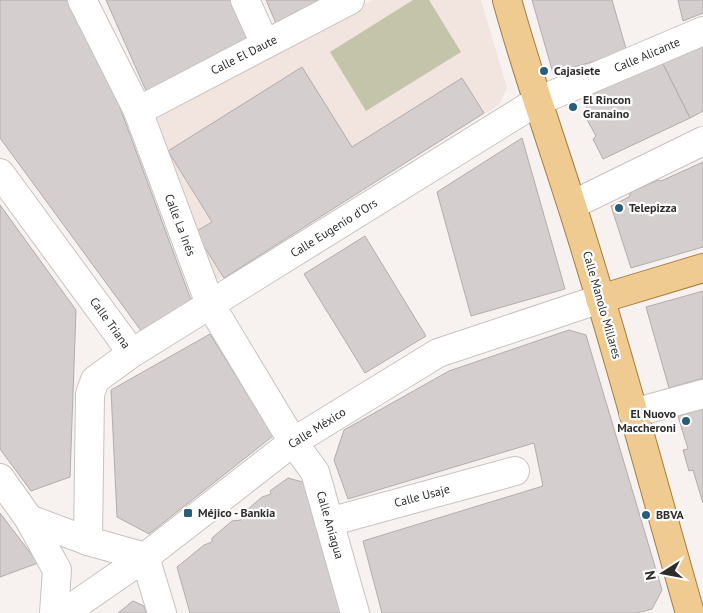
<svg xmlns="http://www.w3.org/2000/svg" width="703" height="613" font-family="'PT Sans',sans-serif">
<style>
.built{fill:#f2e4df}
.green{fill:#c3c4a9}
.building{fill:#d4cecf;stroke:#b2acad}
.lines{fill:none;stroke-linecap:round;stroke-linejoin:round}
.minor-casing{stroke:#c8c2c0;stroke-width:30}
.major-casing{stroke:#a57d40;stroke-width:30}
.minor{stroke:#fff;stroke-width:28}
.major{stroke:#efcb92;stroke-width:28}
.poi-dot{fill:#295d79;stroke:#fff;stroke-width:2}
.labels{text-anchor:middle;stroke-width:4.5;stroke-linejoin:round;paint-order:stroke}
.street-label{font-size:12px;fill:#2f2d2c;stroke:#fff}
.poi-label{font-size:12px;font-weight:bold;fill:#2f2d2c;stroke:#fff;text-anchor:start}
</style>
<rect width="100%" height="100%" fill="#f7f1ef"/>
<path class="built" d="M 373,0 L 481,0 L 507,88 L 499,105 L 214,282 L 152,116 Z"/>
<path class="green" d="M 413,0 L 429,0 L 461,52 L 366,111 L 330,52 Z"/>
<g class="building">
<path d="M 0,0 L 69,0 L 119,105 L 191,300 L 142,332 L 0,138 Z"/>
<path d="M 106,0 L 231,0 L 248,41 L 147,93 Z"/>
<path d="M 266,0 L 329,0 L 277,26 Z"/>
<path d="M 532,0 L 612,0 L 627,52 L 553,73 Z"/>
<path d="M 678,0 L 703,0 L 703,13 L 683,21 Z"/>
<path d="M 703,46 L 703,111 L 690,118 L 662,62 Z"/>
<path d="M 662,62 L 690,118 L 603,159 L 593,139 L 596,136 L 586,118 L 591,116 L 580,95 Z"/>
<path d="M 302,67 L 352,147 L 462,78 L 484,113 L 224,278 L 195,232 L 212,222 L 168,151 Z"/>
<path d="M 522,138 L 565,289 L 471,316 L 437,192 Z"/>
<path d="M 703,162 L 703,247 L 631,268 L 611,206 L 629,197 L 631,192 L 658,180 L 661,181 Z"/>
<path d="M 0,205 L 76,310 L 70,477 L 31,491 L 0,449 Z"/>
<path d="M 365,236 L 426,336 L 365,373 L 304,274 Z"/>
<path d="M 703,291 L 703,378 L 669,388 L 646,307 Z"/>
<path d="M 569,330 L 586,335 L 662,590 L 652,609 L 637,613 L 382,613 L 363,541 L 543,486 L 534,443 L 348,499 L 334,460 L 344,430 L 449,371 Z"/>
<path d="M 210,334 L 273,436 L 149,534 L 117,517 L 111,390 Z"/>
<path d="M 703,409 L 703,503 L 693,470 L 689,471 L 683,450 L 688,449 L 678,416 Z"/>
<path d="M 288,478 L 310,484 L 346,613 L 190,613 L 177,567 L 204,545 L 212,542 L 212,538 L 232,521 L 241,520 L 240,516 L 262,497 L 271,494 L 270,491 Z"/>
<path d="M 0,513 L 38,563 L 0,577 Z"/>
<path d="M 133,601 L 144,606 L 146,613 L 118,613 Z"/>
</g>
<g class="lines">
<defs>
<g id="minor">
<path d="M 82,0 L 138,111 L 210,304 L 293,442 L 315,472 L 355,613"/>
<path d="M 245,0 L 265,44"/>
<path d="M 138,111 L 350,0"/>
<path d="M 0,173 L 132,353"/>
<path d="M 572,205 L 703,141"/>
<path d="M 633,413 L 703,394"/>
<path d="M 0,478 L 29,519 L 57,570 L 54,613"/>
<path d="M 29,519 L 88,541 L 145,557 L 162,613"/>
<path d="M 329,522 L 515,471"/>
<path d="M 88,541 L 90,394 L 95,380 L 132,353 L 536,102 L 703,31"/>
<path d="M 64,613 L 145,557 L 293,442 L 438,353 L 600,299"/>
</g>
<g id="major">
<path d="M 507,0 C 526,69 550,137 572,206 C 615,340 651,477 690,613"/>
<path d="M 600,299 L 703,268"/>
</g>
</defs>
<use href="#minor" class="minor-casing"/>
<use href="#major" class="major-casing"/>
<use href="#minor" class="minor"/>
<use href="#major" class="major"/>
</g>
<g class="poi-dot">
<circle cx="544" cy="71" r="5"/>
<circle cx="573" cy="107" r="5"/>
<circle cx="619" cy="208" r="5"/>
<circle cx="686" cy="421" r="5"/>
<rect x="183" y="508" width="10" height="10" rx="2.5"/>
<circle cx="646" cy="515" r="5"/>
</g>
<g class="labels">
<g class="street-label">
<text transform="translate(244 55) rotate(-27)" y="4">Calle El Daute</text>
<text transform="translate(647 55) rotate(-23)" y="4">Calle Alicante</text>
<text transform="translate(180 225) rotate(69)" y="4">Calle La Inés</text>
<text transform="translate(334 228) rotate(-32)" y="4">Calle Eugenio d'Ors</text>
<text transform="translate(602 305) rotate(74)" y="4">Calle Manolo Millares</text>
<text transform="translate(110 323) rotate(54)" y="4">Calle Triana</text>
<text transform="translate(317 428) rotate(-32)" y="4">Calle México</text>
<text transform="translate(422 496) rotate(-15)" y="4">Calle Usaje</text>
<text transform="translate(330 525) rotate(74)" y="4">Calle Aniagua</text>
</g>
<g class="poi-label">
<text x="554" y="75">Cajasiete</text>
<text x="583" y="104">El Rincon<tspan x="583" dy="14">Granaino</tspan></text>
<text x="629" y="212">Telepizza</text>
<text x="676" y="418" text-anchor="end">El Nuovo<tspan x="676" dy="14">Maccheroni</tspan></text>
<text x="198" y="517">Méjico - Bankia</text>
<text x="656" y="519">BBVA</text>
</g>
</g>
<g transform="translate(663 573) rotate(259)" stroke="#ffffff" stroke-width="4" paint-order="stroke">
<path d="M0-4L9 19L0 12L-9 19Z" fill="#2f2d2c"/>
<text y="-8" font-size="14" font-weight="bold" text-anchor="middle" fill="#2f2d2c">N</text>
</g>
</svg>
